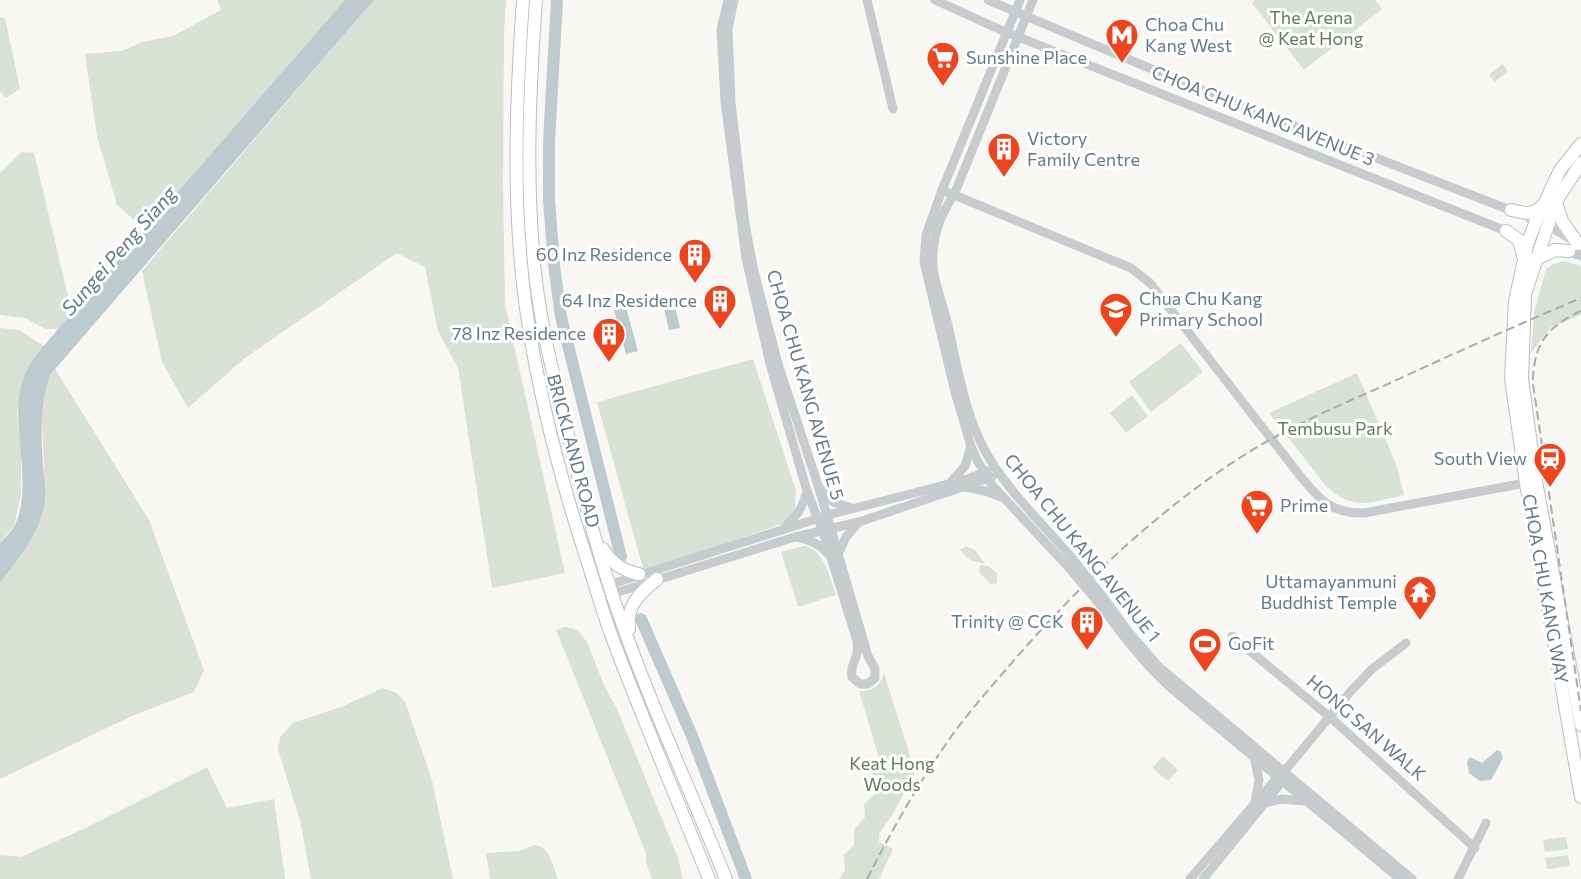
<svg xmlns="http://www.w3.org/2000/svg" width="1581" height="879" font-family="Commissioner,sans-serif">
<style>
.green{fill:#d9e0d5}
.water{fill:#bdcace}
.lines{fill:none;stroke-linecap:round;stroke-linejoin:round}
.river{stroke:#bdcace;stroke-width:12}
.major-casing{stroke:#babec2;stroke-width:14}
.minor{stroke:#c7cbce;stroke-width:9}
.major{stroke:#fff;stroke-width:12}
.rail{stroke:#a5acb2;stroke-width:2;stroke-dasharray:9 4.5;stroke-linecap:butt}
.minor-bridge{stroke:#c7cbce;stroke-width:9}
.labels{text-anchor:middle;stroke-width:6;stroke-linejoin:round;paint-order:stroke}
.park-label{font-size:18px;fill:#667960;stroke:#fff}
.poi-label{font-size:18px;fill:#647988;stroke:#fff;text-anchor:start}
.street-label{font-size:18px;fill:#647988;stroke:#fff}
.water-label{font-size:20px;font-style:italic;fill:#607b83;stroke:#fff}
</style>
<rect width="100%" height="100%" fill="#f8f7f4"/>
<g class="green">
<path d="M 217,0 L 345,0 L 145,229 L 117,205 L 97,136 L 85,54 L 122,51 L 142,42 L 173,36 L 221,10 Z"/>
<path d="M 374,0 L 506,0 L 504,31 L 503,183 L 505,305 L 565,573 L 492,588 L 458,368 L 438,331 L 425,267 L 397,253 L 245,358 L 188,408 L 162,362 L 142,271 Z"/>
<path d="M 1255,0 L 1375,0 L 1382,9 L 1304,70 L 1252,3 Z"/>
<path d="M 0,17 L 5,18 L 20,89 L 6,98 L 0,91 Z"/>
<path d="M 1502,64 L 1508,71 L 1495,82 L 1489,75 Z"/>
<path d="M 22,152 L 34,153 L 72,313 L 58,329 L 46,329 L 25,318 L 0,315 L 0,173 Z"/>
<path d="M 1564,261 L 1581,266 L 1581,315 L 1551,327 L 1531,353 L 1534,313 L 1546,269 L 1554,264 Z"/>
<path d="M 0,328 L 19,330 L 44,346 L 27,370 L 25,377 L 17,413 L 21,454 L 21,494 L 14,526 L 0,543 Z"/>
<path d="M 1181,343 L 1203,372 L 1151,412 L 1129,382 Z"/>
<path d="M 753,359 L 796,491 L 795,508 L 787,522 L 644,572 L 597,402 Z"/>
<path d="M 55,369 L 149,520 L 204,670 L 194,692 L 134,715 L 0,779 L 0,583 L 23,553 L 45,499 L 42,418 L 45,390 L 50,375 Z"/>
<path d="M 1357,373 L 1396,464 L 1404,495 C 1371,502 1354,512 1326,486 L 1269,413 Z"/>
<path d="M 1132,395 L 1148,416 L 1126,433 L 1110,413 Z"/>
<path d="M 804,546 C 822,547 831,579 836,595 L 798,607 L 781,552 Z"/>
<path d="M 966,546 L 975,550 L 985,564 L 970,560 L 960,550 Z"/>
<path d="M 980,565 L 988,566 L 997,573 L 997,583 L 990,584 L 979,572 Z"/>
<path d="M 564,627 L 572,628 L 579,632 L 587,642 L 604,685 L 617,709 L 678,858 L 683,879 L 652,879 L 646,863 L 646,853 L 556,630 Z"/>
<path d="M 884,673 L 915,772 L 894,812 L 879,834 L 879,842 L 893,849 L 879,879 L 839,879 L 845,871 L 844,855 L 854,845 L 854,830 L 865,817 L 864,804 L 874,795 L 871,761 L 879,758 L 859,691 C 872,692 880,686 884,673 Z"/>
<path d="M 383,688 L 397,693 L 405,702 L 432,780 L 453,879 L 311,879 L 300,820 L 278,750 L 280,737 L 293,723 L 341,707 Z"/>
<path d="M 1163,756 L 1178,770 L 1168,781 L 1152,768 Z"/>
<path d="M 207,767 L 227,808 L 274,799 L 285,879 L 0,879 L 0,855 L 21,857 L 81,830 Z"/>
<path d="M 1566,837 L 1568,849 L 1545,852 L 1543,840 Z"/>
<path d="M 535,845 C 550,846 553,867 558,879 L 490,879 L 486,853 L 520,851 Z"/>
<path d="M 1568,855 L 1570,866 L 1547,869 L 1545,858 Z"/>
</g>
<g class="water">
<path d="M 345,0 L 374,0 L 50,375 C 40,404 41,436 43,466 C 44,477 46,488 45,499 C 42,531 19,558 0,583 L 0,543 C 5,538 12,531 15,525 C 36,479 4,416 27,370 C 34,355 48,342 58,329 Z"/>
<path d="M 624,300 L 638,351 L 626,354 L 612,303 Z"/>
<path d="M 674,302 L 680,328 L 669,330 L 663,304 Z"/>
<path d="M 1497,750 L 1501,752 L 1503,758 L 1491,780 L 1480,781 L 1469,773 L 1467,762 L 1470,757 L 1482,763 Z"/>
</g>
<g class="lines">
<g class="river">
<path d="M 557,0 L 549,141 L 549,200 L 554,265 L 561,317 L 621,557"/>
<path d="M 641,619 L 692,736 L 746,879"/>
</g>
<defs>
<g id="major">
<path d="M 523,0 C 516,101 512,201 525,301 C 537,390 560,478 588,563 C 596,588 603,613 612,637 C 642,718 677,798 709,879"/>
<path d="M 536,0 C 530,84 526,167 533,251 C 537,308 550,363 564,418 C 578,477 593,536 612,594 C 644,691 688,784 726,879"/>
<path d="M 1581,144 L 1560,170 L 1536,221 L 1528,242 L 1515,301 L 1511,379 L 1526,483 L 1581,797"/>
<path d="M 1581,163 L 1556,201 L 1525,294 L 1522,379 L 1536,481 L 1581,725"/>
<path d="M 1556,202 L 1562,221 L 1578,244"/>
<path d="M 1511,210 C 1525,213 1533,216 1543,205"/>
<path d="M 1506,231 L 1519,240 L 1523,256"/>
<path d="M 1534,260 L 1555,250 L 1569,251"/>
<path d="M 603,549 C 613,564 621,570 639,574"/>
<path d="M 629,629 C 626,605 640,593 657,579"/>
</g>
</defs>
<use href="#major" class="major-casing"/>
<g class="minor">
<path d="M 728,0 L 721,29 L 725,102 L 746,258 L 770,364 L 807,491 L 823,532 L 857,641 C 860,660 849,663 852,677 L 860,684 L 868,684 L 875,678 L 875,669 L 868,656 L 818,485 L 778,364 L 754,271 L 745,224 L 731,102 L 728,29 L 734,0"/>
<path d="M 867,0 L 893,109"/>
<path d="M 935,0 L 1001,30 L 1511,233"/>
<path d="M 988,0 L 1204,91 L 1515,212"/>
<path d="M 1020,0 L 942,190 L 926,235 L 924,262 L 955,392 L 971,446 L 977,460 L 991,484 L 1070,569"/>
<path d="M 1033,0 L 954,195 C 942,212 934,233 933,254 C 931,275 941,298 946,317 C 957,363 965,421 991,461 C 1015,499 1048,529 1076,563"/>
<path d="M 942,190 L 1131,268 L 1150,283 L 1301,477 C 1320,500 1332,514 1364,513 L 1531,482"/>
<path d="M 1530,219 L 1552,228 L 1574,241"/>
<path d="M 1564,250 L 1581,256"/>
<path d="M 951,482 L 965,466 L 971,446"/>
<path d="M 965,487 L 985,491 L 1001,497"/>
<path d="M 821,489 L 833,502 L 852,508"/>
<path d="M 785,527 C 797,516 803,507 807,491"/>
<path d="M 796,537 C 810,540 819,543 828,554"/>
<path d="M 838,554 L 846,537 L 858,523"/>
<path d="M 596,589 L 832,514 L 968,479 L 987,471"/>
<path d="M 1103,597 L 1127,630 L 1158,666 L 1412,879"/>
<path d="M 599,598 L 795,537 L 859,522 L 992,477"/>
<path d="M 1097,601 C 1121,633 1143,663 1172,689 L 1400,879"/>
<path d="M 1232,636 L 1331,718 L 1475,848"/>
<path d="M 1255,803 L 1259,780 L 1255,761"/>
<path d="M 1265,803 L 1281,799 L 1304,801"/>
<path d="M 1190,879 L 1282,772 L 1288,767 L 1351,691 L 1372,669 L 1406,643"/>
<path d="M 1203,879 L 1285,778"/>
<path d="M 1458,879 L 1486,823"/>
</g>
<use href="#major" class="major"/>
<g class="rail">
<path d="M 1581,311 C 1546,327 1533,345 1533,384 L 1581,711"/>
<path d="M 867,879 C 891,832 916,787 946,744 C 963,719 983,696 1003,673 C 1072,592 1151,515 1241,457 C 1288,427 1340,405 1390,383 C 1453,354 1517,325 1581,298"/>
</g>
<g class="minor-bridge">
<path d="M 1076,563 L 1103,597"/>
<path d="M 1070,569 L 1097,601"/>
</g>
</g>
<defs>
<symbol id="metro-pin" viewBox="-11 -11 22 30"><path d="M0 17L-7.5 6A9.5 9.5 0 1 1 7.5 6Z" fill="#f0451c" stroke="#fff"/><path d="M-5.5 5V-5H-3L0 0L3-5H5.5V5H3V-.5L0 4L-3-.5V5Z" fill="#fff"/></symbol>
<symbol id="supermarket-pin" viewBox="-11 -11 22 30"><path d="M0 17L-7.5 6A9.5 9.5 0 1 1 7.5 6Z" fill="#f0451c" stroke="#fff"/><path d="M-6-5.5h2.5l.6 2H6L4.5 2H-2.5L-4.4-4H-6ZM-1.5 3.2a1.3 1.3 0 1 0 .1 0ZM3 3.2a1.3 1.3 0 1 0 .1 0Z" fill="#fff"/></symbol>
<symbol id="building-pin" viewBox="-11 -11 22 30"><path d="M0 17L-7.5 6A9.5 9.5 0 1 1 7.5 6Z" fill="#f0451c" stroke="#fff"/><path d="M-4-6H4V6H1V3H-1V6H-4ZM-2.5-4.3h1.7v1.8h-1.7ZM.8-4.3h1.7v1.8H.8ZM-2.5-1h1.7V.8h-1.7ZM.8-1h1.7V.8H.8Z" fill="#fff"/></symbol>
<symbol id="school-pin" viewBox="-11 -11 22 30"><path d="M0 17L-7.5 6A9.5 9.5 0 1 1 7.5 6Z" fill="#f0451c" stroke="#fff"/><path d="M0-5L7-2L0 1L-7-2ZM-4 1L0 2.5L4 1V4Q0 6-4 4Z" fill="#fff"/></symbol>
<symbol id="station-pin" viewBox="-11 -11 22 30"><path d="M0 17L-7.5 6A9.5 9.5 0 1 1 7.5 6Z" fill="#f0451c" stroke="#fff"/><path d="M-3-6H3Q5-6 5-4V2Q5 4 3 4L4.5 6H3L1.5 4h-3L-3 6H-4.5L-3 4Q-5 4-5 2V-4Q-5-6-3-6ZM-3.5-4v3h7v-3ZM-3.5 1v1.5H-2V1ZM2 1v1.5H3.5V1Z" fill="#fff"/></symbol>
<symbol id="temple-pin" viewBox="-11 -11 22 30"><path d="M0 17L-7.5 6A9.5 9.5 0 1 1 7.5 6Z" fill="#f0451c" stroke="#fff"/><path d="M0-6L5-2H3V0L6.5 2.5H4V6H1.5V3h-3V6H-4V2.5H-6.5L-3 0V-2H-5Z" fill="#fff"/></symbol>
<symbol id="stadium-pin" viewBox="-11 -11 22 30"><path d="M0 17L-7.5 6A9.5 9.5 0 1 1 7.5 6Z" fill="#f0451c" stroke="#fff"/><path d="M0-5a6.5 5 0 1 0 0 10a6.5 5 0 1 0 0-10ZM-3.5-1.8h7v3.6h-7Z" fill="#fff"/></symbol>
</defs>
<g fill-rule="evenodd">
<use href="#metro-pin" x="1103" y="16" width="38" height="52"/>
<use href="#supermarket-pin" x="924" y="39" width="38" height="52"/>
<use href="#building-pin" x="985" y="130" width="38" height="52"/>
<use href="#building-pin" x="676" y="236" width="38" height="52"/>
<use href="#building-pin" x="701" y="282" width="38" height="52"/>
<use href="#school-pin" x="1097" y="290" width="38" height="52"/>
<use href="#building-pin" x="590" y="315" width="38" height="52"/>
<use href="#station-pin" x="1531" y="440" width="38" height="52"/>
<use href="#supermarket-pin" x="1238" y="487" width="38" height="52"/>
<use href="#temple-pin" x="1401" y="573" width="38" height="52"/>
<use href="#building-pin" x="1068" y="603" width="38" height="52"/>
<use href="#stadium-pin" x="1186" y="625" width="38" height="52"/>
</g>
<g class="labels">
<g class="park-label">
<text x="1311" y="24">The Arena<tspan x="1311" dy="21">@ Keat Hong</tspan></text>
<text x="1335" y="435">Tembusu Park</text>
<text x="892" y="770">Keat Hong<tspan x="892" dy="21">Woods</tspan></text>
</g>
<g class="poi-label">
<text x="1145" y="31">Choa Chu<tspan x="1145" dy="21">Kang West</tspan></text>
<text x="966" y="64">Sunshine Place</text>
<text x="1027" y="145">Victory<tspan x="1027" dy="21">Family Centre</tspan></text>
<text x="672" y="261" text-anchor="end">60 Inz Residence</text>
<text x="1139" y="305">Chua Chu Kang<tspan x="1139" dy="21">Primary School</tspan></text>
<text x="697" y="307" text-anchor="end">64 Inz Residence</text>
<text x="586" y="340" text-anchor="end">78 Inz Residence</text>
<text x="1527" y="465" text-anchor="end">South View</text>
<text x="1280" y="512">Prime</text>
<text x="1397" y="588" text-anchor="end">Uttamayanmuni<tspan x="1397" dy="21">Buddhist Temple</tspan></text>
<text x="1064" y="628" text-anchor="end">Trinity @ CCK</text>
<text x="1228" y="650">GoFit</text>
</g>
<g class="street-label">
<text transform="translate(1263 116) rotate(22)" y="6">CHOA CHU KANG AVENUE 3</text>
<text transform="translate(805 385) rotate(74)" y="6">CHOA CHU KANG AVENUE 5</text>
<text transform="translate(573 451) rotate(75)" y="6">BRICKLAND ROAD</text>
<text transform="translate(1082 548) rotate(51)" y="6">CHOA CHU KANG AVENUE 1</text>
<text transform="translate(1545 589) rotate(80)" y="6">CHOA CHU KANG WAY</text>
<text transform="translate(1366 728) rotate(41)" y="6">HONG SAN WALK</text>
</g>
<g class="water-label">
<text transform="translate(119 251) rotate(-49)" y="7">Sungei Peng Siang</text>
</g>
</g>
</svg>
